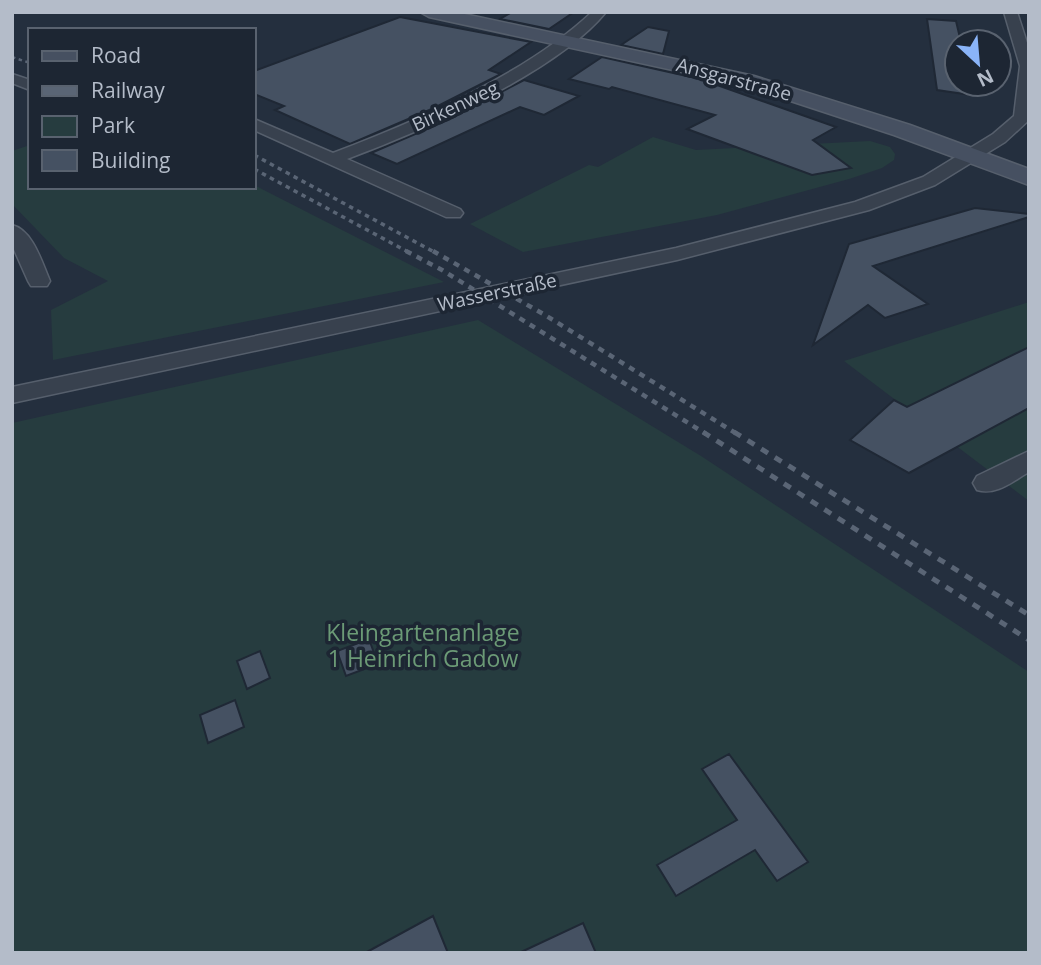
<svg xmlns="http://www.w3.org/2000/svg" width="1041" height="965" font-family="'Open Sans',sans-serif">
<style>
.green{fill:#263c3f}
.building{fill:#455162;stroke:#1f2835;stroke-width:2}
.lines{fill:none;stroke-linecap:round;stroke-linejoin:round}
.street-casing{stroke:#565f6c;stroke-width:3}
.secondary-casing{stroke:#565f6c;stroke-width:3}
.street{fill:#38414e;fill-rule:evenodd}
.secondary{fill:#465061;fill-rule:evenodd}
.rail-far3{stroke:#5a6575;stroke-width:2.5;stroke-dasharray:3.5 3.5;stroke-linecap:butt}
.rail-far2{stroke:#5a6575;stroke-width:3.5;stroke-dasharray:4.5 4.5;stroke-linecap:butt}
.rail-far1{stroke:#5a6575;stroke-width:4.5;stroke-dasharray:6 6;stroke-linecap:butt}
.rail{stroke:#5a6575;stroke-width:5;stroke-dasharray:8 8;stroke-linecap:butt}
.labels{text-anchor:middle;stroke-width:7;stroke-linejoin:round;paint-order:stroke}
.far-street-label{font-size:19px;fill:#b4bcc9;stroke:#1d2633}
.park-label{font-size:23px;fill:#6b9a76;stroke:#1d2633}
</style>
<rect width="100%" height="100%" fill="#242f3e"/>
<g class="green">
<path d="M 653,137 L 696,150 L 870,141 L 890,147 L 895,154 L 894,160 L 882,168 L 849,179 L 717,215 L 523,252 L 470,224 L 589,165 L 598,167 Z"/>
<path d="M 30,145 L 30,187 L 254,187 L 254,185 L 444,282 L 53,360 L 51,310 L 108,281 L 64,258 L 12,204 L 12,151 Z"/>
<path d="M 1029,302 L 1029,501 L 844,361 Z"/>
<path d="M 478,320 L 701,456 L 1029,672 L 1029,953 L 12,953 L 12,423 Z"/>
</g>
<g class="building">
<path d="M 512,12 L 574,12 L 549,29 L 500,19 Z"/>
<path d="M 400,17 L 531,42 L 489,70 L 501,74 L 434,108 L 350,144 L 275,110 L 284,106 L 254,94 L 254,71 Z"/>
<path d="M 927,19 L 956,21 L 961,42 L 957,42 L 957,84 L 969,84 L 971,95 L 937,90 Z"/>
<path d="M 648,27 L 669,31 L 663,54 L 621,45 Z"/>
<path d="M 602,57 L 700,79 L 836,127 L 813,140 L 851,168 L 812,175 L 687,129 L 715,115 L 612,87 L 609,89 L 569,79 Z"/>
<path d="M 524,80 L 579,96 L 544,115 L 520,107 L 397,164 L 371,153 L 450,119 Z"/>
<path d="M 975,208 L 1029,214 L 1029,217 L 873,266 L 928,304 L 885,318 L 868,305 L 813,345 L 849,244 Z"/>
<path d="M 1029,347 L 1029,408 L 909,473 L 850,440 L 894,400 L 907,407 Z"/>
<path d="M 369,639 L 378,664 L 346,676 L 337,651 Z"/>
<path d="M 260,651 L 270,678 L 247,689 L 237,661 Z"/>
<path d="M 235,700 L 244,727 L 208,743 L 200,715 Z"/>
<path d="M 729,754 L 808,862 L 777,881 L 755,850 L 676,896 L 657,865 L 737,820 L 702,769 Z"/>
<path d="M 433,916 L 448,953 L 365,953 Z"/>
<path d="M 583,923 L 596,953 L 519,953 Z"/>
</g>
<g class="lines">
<defs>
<g id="street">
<path d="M 592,12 L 606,12 C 556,73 422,131 347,159 L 460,209 L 463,213 L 460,217 L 446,217 L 254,130 L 254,119 L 333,153 C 419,120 525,75 592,12 Z"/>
<path d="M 1004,12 L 1017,12 L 1029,49 L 1029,120 L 1005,142 L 935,185 L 869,210 L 677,260 L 12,403 L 12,387 L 676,248 L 855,202 L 923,177 L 993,134 L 1014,116 L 1020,66 Z"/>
<path d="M 12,74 L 30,80 L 30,90 L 12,83 Z"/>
<path d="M 12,225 C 33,230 42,263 50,281 L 47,286 L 31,286 L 28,281 L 12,245 Z"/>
<path d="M 1029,451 L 1029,472 C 1013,481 996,496 977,490 L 973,483 L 977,476 Z"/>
</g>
<path id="secondary" d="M 420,12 L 455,12 L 754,76 L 910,125 L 1029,169 L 1029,185 L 894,135 L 742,85 L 429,17 Z"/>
</defs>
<use href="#street" class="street-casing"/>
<use href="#secondary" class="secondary-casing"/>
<use href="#street" class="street"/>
<use href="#secondary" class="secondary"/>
<path class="rail-far3" d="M 12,57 L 30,63"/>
<g class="rail-far2">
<path d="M 254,155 L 436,253"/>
<path d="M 254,169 L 410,253"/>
</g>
<g class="rail-far1">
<path d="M 406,251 L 442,270 L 706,434"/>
<path d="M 433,251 L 545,315 L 737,434"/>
</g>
<g class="rail">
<path d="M 703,432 L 1029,640"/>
<path d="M 734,432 L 1029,615"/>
</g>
</g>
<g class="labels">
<g class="far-street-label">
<text transform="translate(734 79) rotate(15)" y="7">Ansgarstraße</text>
<text transform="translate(455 106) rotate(-25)" y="7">Birkenweg</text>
<text transform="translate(497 292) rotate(-12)" y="7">Wasserstraße</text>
</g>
<g class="park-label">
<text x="423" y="641">Kleingartenanlage<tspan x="423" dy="26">1 Heinrich Gadow</tspan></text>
</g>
</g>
<rect width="1041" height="965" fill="none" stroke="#b4bcc9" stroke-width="28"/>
<rect x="28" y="28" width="228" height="161" fill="#1d2633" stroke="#59626f" stroke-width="2"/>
<rect x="42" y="51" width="35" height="10" fill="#465061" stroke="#59626f" stroke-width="2"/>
<text x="91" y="63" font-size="21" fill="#b4bcc9">Road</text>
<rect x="42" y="86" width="35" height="10" fill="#5a6575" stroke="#59626f" stroke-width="2"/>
<text x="91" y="98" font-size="21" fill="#b4bcc9">Railway</text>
<rect x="42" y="116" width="35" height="21" fill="#263c3f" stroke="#59626f" stroke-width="2"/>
<text x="91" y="133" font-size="21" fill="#b4bcc9">Park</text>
<rect x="42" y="150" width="35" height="21" fill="#455162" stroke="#59626f" stroke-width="2"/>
<text x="91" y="168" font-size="21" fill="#b4bcc9">Building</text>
<g transform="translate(978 63) rotate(154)"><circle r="33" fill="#1d2633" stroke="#59626f" stroke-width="2"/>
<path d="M0-5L12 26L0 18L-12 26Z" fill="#8ab4f8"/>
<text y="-10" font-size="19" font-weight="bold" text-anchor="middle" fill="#b4bcc9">N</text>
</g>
</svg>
